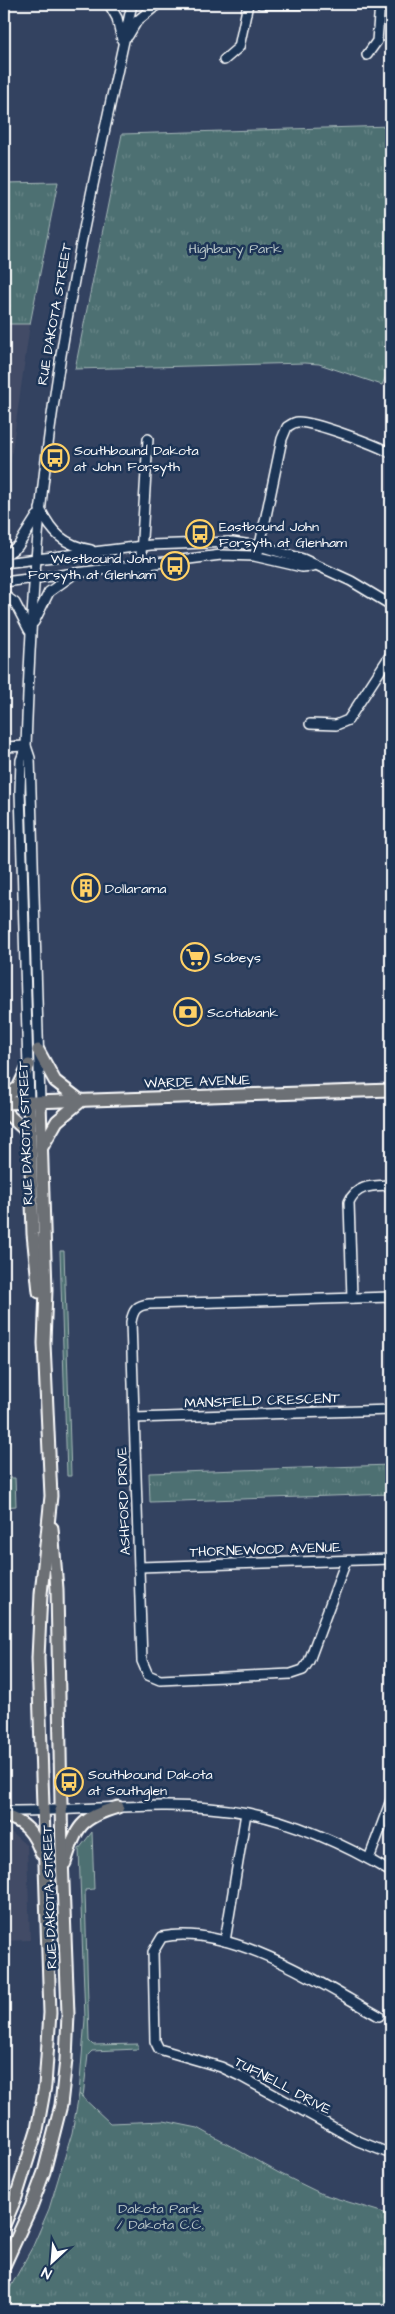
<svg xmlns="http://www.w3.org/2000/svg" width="395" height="2314" font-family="'Architects Daughter',sans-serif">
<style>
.built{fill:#424b66}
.grass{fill:#4d7072;stroke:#a6b8b8}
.park{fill:url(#park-tufts);stroke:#a6b8b8}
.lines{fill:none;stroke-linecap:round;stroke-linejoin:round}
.minor-casing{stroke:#fff;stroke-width:12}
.major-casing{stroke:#fff;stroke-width:15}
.minor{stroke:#1d3557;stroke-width:9}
.major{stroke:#6c6f75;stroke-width:11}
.labels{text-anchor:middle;stroke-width:5;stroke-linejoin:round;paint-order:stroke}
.park-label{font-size:14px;fill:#b8c6c7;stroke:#1d3557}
.street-label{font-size:14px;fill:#fff;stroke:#1d3557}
.poi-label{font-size:14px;fill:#fff;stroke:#1d3557;text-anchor:start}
</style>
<defs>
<pattern id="park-tufts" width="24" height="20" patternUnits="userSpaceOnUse" patternTransform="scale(1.25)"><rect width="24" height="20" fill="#4d7072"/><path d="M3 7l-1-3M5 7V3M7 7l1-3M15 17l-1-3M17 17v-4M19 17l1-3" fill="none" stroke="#688587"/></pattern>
</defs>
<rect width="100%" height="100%" fill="#334260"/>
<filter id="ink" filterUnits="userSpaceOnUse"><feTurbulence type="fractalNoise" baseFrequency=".02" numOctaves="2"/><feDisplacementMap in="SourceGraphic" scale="10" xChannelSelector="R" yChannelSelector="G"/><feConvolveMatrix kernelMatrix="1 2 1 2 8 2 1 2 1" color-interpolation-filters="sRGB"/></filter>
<g filter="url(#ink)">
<g class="built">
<path d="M 4,324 L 30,324 L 4,506 Z"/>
<path d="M 391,364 L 391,389 L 382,385 Z"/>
<path d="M 4,1826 L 27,1846 L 30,1940 L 4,1941 Z"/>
</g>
<g class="grass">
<path d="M 60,1251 L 64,1251 L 71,1476 L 67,1476 Z"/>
<path d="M 92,1832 L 94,1889 L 85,1890 L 89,2041 L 93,2045 L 138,2044 L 138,2049 L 92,2051 L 88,2055 L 83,2097 L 79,2094 L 85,2019 L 79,1849 Z"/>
</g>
<g class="park">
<path d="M 391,126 L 391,364 L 382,385 L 319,364 L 305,363 L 75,369 L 122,134 Z"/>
<path d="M 58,182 L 30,324 L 4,324 L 4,183 Z"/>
<path d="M 391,1465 L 391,1494 L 150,1502 L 149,1473 Z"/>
<path d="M 4,1478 L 15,1478 L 16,1506 L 4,1507 Z"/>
<path d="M 79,2094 L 110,2123 L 164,2121 L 198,2128 L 279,2173 L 322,2194 L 391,2215 L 391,2310 L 4,2310 L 4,2299 L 33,2246 L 49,2209 L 72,2133 Z"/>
</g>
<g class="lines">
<defs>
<g id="minor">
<path d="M 109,4 L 117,18 L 122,40"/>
<path d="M 261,4 L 305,4"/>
<path d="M 128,36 L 137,21 L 158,4"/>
<path d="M 367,55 L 377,41 L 380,4"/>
<path d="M 224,60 L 239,47 L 248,4"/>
<path d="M 40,509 C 52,533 64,545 91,550"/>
<path d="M 259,550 L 282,439 L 287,427 C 290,425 294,422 298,422 C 315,422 374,444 391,453"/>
<path d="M 141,555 L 148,439"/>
<path d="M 4,556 L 18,546 L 37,516"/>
<path d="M 4,563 L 151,545 L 232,542 L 259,546 L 303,559 L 351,581 L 391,605"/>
<path d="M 4,582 L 221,555 L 254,556 L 302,567 L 313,566"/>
<path d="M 4,595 L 15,603 L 29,630"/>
<path d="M 34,622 L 49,592 L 74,574"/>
<path d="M 310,724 L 336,725 L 348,720 L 391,654"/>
<path d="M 4,747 L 26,746"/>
<path d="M 26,747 L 21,760 L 20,791 L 29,1102"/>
<path d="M 40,1102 L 30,758 L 26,746 C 30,631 36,522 53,408 C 72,272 103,138 132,4"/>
<path d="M 352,1298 L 349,1202 C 357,1184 374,1186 391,1185"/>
<path d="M 134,1418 L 391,1410"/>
<path d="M 346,1561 L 309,1661 L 303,1670 L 291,1674 L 160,1680 L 148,1675 L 142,1661 L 131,1322 C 133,1310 137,1305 149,1304 L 391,1297"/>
<path d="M 139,1567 L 391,1559"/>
<path d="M 4,1811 C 84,1812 167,1798 247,1813 C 298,1823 347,1846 391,1872"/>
<path d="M 369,1859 L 391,1800"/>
<path d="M 225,1941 L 246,1813"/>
<path d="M 379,2016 C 321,1984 230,1923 162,1937 L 153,1952 L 155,2041 L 159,2049 L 221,2067 L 240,2076 L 358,2141 L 391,2154"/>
</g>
<g id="major">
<path d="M 38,1050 L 55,1081 L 81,1101"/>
<path d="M 4,1097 L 18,1088 L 29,1065"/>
<path d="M 29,1102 L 33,1234 L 39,1292"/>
<path d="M 4,1103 L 391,1090"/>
<path d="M 4,1111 L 24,1129 L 29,1139"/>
<path d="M 41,1149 L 57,1121 L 81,1101"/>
<path d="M 4,1816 C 25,1821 34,1833 41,1853"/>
<path d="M 65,1863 C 77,1826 80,1818 118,1807"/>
<path d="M 4,2225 L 16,2197 L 37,2130 L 45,2086 L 50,2013 L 38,1658 L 41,1594 L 51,1496 L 44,1343 L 46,1290 L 40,1102"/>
<path d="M 4,2266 L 31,2207 L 44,2172 L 61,2105 L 66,2060 L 68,2014 L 62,1857 L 57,1589 L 52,1528"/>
</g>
</defs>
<use href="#minor" class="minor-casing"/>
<use href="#major" class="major-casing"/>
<use href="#minor" class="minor"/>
<use href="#major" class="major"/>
</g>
</g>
<defs>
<symbol id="bus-ring" viewBox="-11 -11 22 22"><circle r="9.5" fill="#1d3557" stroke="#ffd166" stroke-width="1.5"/><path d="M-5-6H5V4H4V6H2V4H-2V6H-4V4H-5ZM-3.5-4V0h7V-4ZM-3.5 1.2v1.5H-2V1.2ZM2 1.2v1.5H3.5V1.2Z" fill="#ffd166"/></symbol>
<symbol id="building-ring" viewBox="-11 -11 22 22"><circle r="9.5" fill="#1d3557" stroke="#ffd166" stroke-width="1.5"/><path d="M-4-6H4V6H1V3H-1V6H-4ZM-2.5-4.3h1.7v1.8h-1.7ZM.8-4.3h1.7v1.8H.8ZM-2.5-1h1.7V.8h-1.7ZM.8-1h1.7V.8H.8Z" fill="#ffd166"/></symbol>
<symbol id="supermarket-ring" viewBox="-11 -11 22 22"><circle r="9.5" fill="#1d3557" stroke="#ffd166" stroke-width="1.5"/><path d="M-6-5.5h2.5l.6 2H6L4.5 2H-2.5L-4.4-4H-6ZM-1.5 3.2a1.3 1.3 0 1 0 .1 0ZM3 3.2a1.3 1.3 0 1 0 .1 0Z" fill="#ffd166"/></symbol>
<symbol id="bank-ring" viewBox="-11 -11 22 22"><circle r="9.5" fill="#1d3557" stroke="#ffd166" stroke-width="1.5"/><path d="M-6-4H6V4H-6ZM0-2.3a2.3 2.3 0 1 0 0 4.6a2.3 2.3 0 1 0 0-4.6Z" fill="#ffd166"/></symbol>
</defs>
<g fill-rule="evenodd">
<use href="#bus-ring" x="39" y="442" width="32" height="32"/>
<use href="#bus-ring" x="184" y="518" width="32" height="32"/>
<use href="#bus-ring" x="159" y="550" width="32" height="32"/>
<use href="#building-ring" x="70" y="872" width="32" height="32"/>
<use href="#supermarket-ring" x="179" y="941" width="32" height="32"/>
<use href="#bank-ring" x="172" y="996" width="32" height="32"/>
<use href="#bus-ring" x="53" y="1766" width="32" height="32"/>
</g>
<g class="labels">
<g class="park-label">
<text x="235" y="253">Highbury Park</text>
<text x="160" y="2213">Dakota Park<tspan x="160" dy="16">/ Dakota C.C.</tspan></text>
</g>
<g class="street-label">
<text transform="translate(54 314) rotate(-80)" y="5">RUE DAKOTA STREET</text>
<text transform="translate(197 1081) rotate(-2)" y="5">WARDE AVENUE</text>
<text transform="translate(25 1133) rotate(-92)" y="5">RUE DAKOTA STREET</text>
<text transform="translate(262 1400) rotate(-2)" y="5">MANSFIELD CRESCENT</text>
<text transform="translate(123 1501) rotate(-92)" y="5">ASHFORD DRIVE</text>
<text transform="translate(265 1549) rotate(-2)" y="5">THORNEWOOD AVENUE</text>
<text transform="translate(49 1897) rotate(-92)" y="5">RUE DAKOTA STREET</text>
<text transform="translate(283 2085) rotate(28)" y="5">TUFNELL DRIVE</text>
</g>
<g class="poi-label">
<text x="74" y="455">Southbound Dakota<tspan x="74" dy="16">at John Forsyth</tspan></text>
<text x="219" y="531">Eastbound John<tspan x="219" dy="16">Forsyth at Glenham</tspan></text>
<text x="156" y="563" text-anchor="end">Westbound John<tspan x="156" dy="16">Forsyth at Glenham</tspan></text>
<text x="105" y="893">Dollarama</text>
<text x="214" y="962">Sobeys</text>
<text x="207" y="1017">Scotiabank</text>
<text x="88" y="1779">Southbound Dakota<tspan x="88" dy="16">at Southglen</tspan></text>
</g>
</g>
<rect width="395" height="2314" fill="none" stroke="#1d3557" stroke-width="20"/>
<rect x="10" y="10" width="375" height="2294" fill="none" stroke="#fff" stroke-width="2" filter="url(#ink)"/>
<g transform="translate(52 2262) rotate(206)" stroke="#1d3557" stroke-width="4" paint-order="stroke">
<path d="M0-4L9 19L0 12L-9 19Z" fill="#ffffff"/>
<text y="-8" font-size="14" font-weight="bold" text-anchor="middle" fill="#ffffff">N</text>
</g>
</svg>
